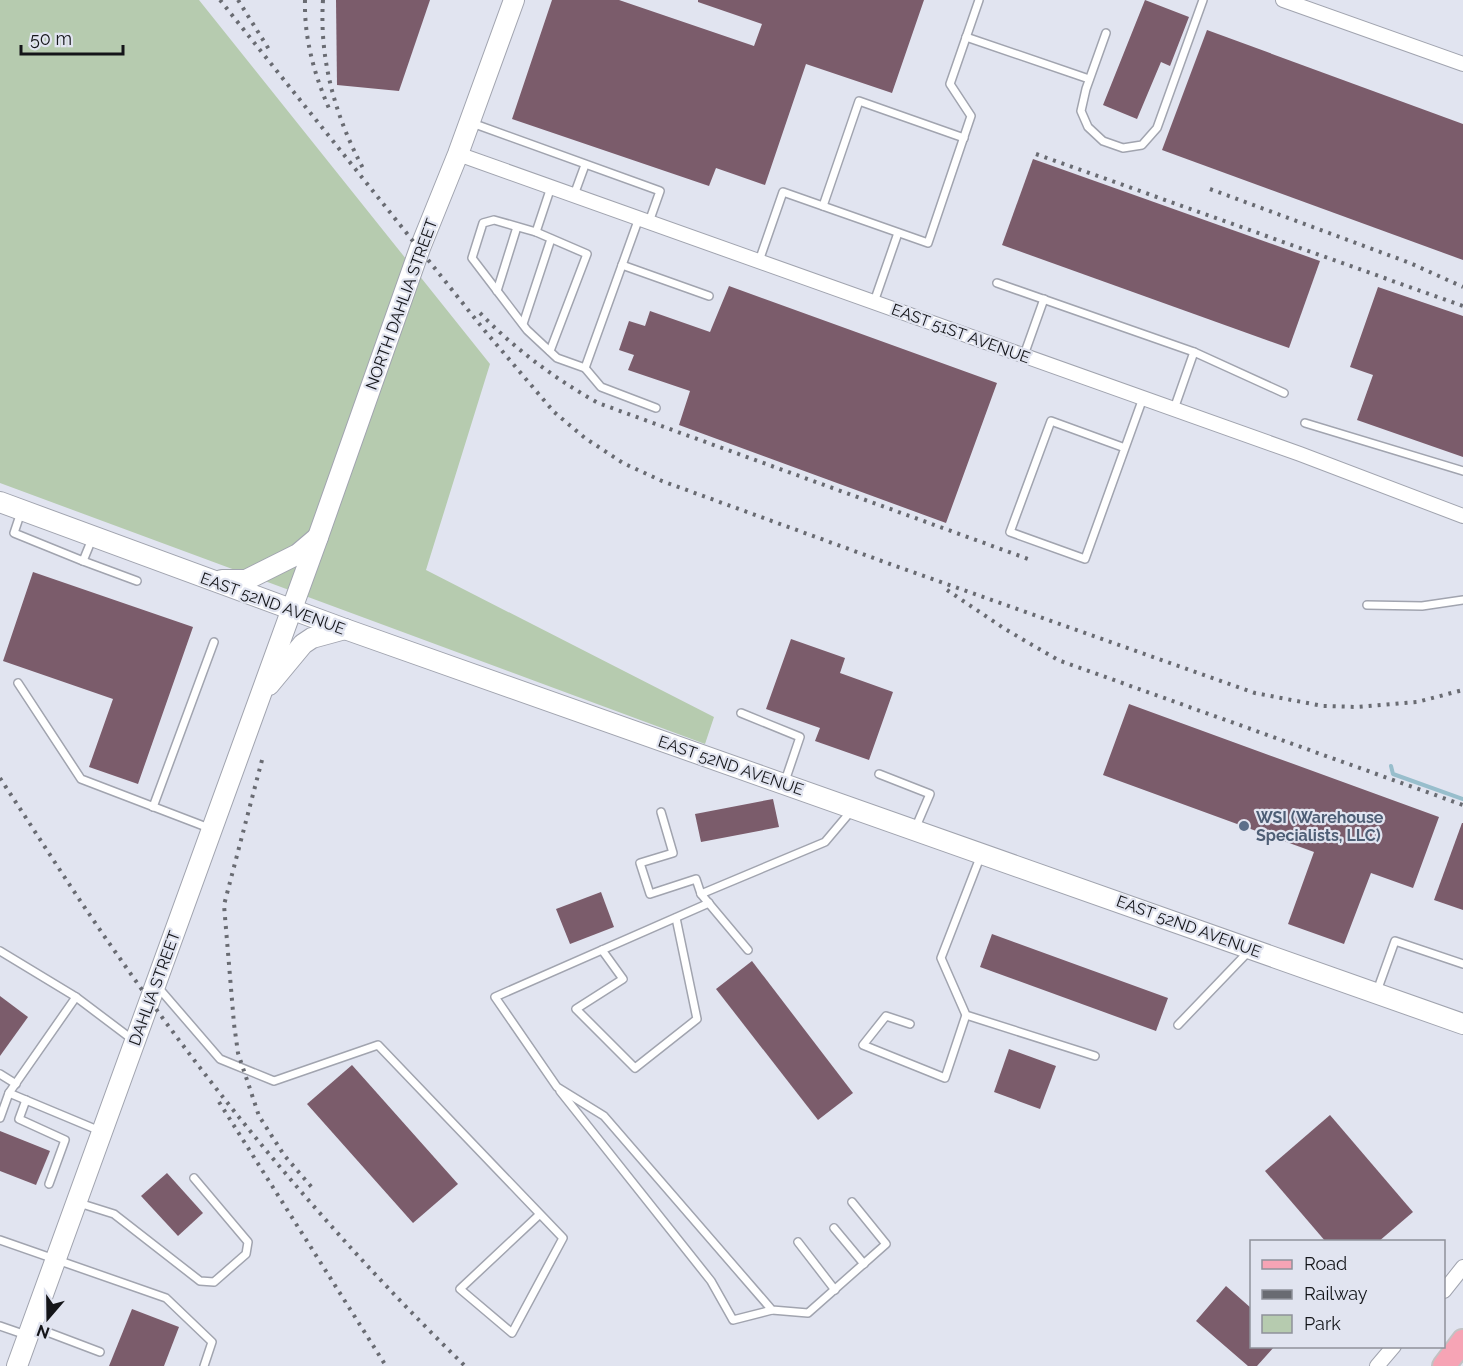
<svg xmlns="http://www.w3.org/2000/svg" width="1463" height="1366" font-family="Raleway,sans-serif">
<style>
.green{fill:#b6cbaf}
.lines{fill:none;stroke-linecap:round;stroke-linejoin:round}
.stream{stroke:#98becc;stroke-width:4}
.building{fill:#7b5c6b}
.lane-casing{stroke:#a1a4af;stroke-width:10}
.street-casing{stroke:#a1a4af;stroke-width:16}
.secondary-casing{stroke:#a1a4af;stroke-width:22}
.primary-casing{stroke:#c2c2c3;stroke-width:26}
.lane{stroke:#fff;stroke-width:7}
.street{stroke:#fff;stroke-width:14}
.secondary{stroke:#fff;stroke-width:20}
.primary{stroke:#f6a4b5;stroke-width:22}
.rail{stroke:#696b72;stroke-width:4;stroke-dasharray:3 6;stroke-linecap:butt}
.service-dot{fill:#5c6f8a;stroke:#e1e4f0;stroke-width:2}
.labels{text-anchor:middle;stroke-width:4.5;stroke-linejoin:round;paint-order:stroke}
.street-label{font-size:16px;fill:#141519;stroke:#e1e4f0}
.service-label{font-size:16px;font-weight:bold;fill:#4e5e75;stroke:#e1e4f0;text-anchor:start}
</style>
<rect width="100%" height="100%" fill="#e1e4f0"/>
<path class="green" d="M 0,0 L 199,0 L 490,364 L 426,570 L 714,717 L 705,744 L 0,483 Z"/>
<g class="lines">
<path class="stream" d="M 1391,766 L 1393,774 L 1463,799"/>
</g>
<g class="building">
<path d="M 336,0 L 430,0 L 399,91 L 337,85 Z"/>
<path d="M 552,0 L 619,0 L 754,46 L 762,24 L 698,2 L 698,0 L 924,0 L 892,93 L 806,64 L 765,185 L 716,168 L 709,186 L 512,119 Z"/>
<path d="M 1145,0 L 1189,17 L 1170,66 L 1161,62 L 1137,119 L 1103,105 Z"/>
<path d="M 1207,30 L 1463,124 L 1463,260 L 1162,150 Z"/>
<path d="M 1033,159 L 1320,261 L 1289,348 L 1002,245 Z"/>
<path d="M 729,286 L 997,383 L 946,523 L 679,425 L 690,391 L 628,370 L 634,355 L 619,350 L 629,321 L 645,326 L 650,311 L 710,332 Z"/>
<path d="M 1378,287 L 1463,316 L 1463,457 L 1357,420 L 1373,375 L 1350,367 Z"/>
<path d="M 33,572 L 193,627 L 138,784 L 89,767 L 113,699 L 3,661 Z"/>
<path d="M 791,639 L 845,658 L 840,673 L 893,692 L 869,760 L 815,741 L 820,728 L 766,709 Z"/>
<path d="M 1129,704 L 1439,817 L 1413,888 L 1371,873 L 1344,944 L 1288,924 L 1314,852 L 1103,775 Z"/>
<path d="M 773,799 L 779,827 L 701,842 L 695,814 Z"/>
<path d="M 1462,823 L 1463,823 L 1463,910 L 1434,900 Z"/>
<path d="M 601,892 L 614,927 L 570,944 L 556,909 Z"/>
<path d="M 992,934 L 1168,998 L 1156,1031 L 980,967 Z"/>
<path d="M 752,961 L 853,1093 L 818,1120 L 716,989 Z"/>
<path d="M 0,996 L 28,1017 L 0,1056 Z"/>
<path d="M 1009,1049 L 1056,1066 L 1040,1109 L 994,1092 Z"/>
<path d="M 352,1065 L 458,1184 L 413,1223 L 307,1104 Z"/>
<path d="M 1330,1115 L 1413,1212 L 1378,1242 L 1326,1242 L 1265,1171 Z"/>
<path d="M 0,1131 L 50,1151 L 36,1185 L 0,1171 Z"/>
<path d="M 167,1173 L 203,1213 L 178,1236 L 141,1196 Z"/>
<path d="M 1226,1286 L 1251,1308 L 1251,1347 L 1274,1347 L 1257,1366 L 1248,1366 L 1196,1321 Z"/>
<path d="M 132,1309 L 179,1327 L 164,1366 L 109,1366 Z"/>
</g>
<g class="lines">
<defs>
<g id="lane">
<path d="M 1106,33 L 1086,89 L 1081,111 L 1088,127 L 1103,141 L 1123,148 L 1142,145 L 1157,128 L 1203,0"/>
<path d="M 966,37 L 1089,79"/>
<path d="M 472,123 L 660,191 L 649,222"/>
<path d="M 551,187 L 536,232 L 494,220 L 483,223 L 472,258 L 527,330 L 557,358 L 585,368 L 639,218"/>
<path d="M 574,195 L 585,165"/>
<path d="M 823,206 L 859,101 L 964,138"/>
<path d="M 536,232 L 587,254 L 550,351"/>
<path d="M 759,261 L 783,192 L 928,243 L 971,116 L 950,84 L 979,0"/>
<path d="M 622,265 L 709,296"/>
<path d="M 997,283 L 1194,352 L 1284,393"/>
<path d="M 497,291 L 517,227"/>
<path d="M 874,302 L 898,233"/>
<path d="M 523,324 L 551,239"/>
<path d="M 1024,355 L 1044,299"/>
<path d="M 585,368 L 601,387 L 656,408"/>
<path d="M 1174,409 L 1194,352"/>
<path d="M 1305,423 L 1463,471"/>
<path d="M 1125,448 L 1051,421 L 1010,532 L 1085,559 L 1143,398"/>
<path d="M 21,512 L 14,533 L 83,561"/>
<path d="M 92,539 L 83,561 L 137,581"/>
<path d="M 1367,605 L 1422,606 L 1463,600"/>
<path d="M 18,683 L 81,779 L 209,828"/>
<path d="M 741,713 L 800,737 L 785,781"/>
<path d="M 879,774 L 930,794 L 915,829"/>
<path d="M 153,807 L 214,642"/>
<path d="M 661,812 L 673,853 L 640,863 L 650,894 L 696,879 L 701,894"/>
<path d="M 981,855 L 941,958 L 966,1015 L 1095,1056"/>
<path d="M 709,903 L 495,997 L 557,1087 L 604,1116 L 772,1310 L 808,1313 L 886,1244 L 852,1202"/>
<path d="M 602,950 L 623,979 L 576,1009 L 635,1068 L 697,1019 L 676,918"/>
<path d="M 748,950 L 701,894 L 825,842 L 852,810"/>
<path d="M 0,951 L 76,997"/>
<path d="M 157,986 L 220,1059 L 274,1081 L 378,1045 L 540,1214 L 563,1238 L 512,1333 L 460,1289 L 540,1214"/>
<path d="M 1377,991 L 1395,941 L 1463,964"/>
<path d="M 910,1024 L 886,1016 L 863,1045 L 945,1078 L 966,1015"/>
<path d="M 1178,1025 L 1250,950"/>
<path d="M 0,1074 L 16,1084"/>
<path d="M 560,1091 L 711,1281 L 733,1320 L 772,1310"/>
<path d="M 26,1100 L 19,1119 L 65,1140 L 49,1184"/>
<path d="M 0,1118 L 9,1093"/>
<path d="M 100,1131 L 9,1093 L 76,997 L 133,1040"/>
<path d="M 79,1203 L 114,1214 L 200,1281 L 214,1282 L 246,1254 L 248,1242 L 194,1178"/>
<path d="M 834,1228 L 864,1264"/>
<path d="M 0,1240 L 166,1298 L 212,1342 L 204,1366"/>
<path d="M 798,1242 L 835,1290"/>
<path d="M 0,1326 L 26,1335"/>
<path d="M 34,1327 L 100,1352"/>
</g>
<g id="street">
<path d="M 1283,0 L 1463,64"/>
<path d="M 458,154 L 1300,454 L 1463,516"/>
<path d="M 1444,1291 L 1463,1267"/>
<path d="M 1377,1366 L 1394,1346"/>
</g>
<g id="secondary">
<path d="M 0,502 L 345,629 L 1463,1024"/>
<path d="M 222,580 L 246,580 L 298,554 L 318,537"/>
<path d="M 269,685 L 303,644 L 312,638 L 345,629"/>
<path d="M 17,1366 L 318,537 L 420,248 L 458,154 L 514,0"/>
</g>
<path id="primary" d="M 1444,1366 L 1463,1341"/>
</defs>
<use href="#lane" class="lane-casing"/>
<use href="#street" class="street-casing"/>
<use href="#secondary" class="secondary-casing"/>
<use href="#primary" class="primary-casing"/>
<use href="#lane" class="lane"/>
<use href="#street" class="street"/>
<use href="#secondary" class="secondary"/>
<use href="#primary" class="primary"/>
<g class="rail">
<path d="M 220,0 L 485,331 L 554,412 L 585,438 L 623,463 L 662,481 L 890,564 L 1255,693 L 1323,706 L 1358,707 L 1417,702 L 1463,690"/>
<path d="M 238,0 L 270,51"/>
<path d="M 305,0 C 304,40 315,77 331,113"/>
<path d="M 323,0 C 319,61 336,119 365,172"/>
<path d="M 1036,154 L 1463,306"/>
<path d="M 1210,189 L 1410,263 L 1463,287"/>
<path d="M 480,313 C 516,350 554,378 598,403 L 1031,560"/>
<path d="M 947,590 L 1005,629 L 1058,660 L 1463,805"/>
<path d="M 262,760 L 224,905 L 234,1024 L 238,1053 L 259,1116 L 284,1155 L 315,1191"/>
<path d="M 0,778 C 40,839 79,901 121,960 C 223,1106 338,1242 465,1366"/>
<path d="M 219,1102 L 386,1366"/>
</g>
</g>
<circle class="service-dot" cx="1244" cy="826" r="6"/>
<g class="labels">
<g class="street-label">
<text transform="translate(401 304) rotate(-70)" y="6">NORTH DAHLIA STREET</text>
<text transform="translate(961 333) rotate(20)" y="6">EAST 51ST AVENUE</text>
<text transform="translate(273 603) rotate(20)" y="6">EAST 52ND AVENUE</text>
<text transform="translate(731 765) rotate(19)" y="6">EAST 52ND AVENUE</text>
<text transform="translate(1189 926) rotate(20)" y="6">EAST 52ND AVENUE</text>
<text transform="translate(154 988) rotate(-70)" y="6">DAHLIA STREET</text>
</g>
<g class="service-label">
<text x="1256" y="823">WSI (Warehouse<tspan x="1256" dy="18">Specialists, LLC)</tspan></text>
</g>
</g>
<rect x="1250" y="1240" width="195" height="108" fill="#e1e4f0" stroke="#8f919a" stroke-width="1.5"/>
<rect x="1262" y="1260" width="30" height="9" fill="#f6a4b5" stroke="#8f919a" stroke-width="1.5"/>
<text x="1304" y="1270" font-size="18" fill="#141519">Road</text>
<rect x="1262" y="1290" width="30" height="9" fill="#696b72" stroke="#8f919a" stroke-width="1.5"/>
<text x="1304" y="1300" font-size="18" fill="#141519">Railway</text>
<rect x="1262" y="1315" width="30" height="18" fill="#b6cbaf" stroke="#8f919a" stroke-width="1.5"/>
<text x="1304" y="1330" font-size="18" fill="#141519">Park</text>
<g transform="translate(48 1318) rotate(200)" stroke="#e1e4f0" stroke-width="4.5" paint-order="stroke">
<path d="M0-4.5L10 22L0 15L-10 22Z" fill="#141519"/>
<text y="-9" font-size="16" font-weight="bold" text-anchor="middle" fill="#141519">N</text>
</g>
<path d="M21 45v9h102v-9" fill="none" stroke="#141519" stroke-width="3"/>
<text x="30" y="45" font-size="18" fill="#141519" stroke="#e1e4f0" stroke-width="4.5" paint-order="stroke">50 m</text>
</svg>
